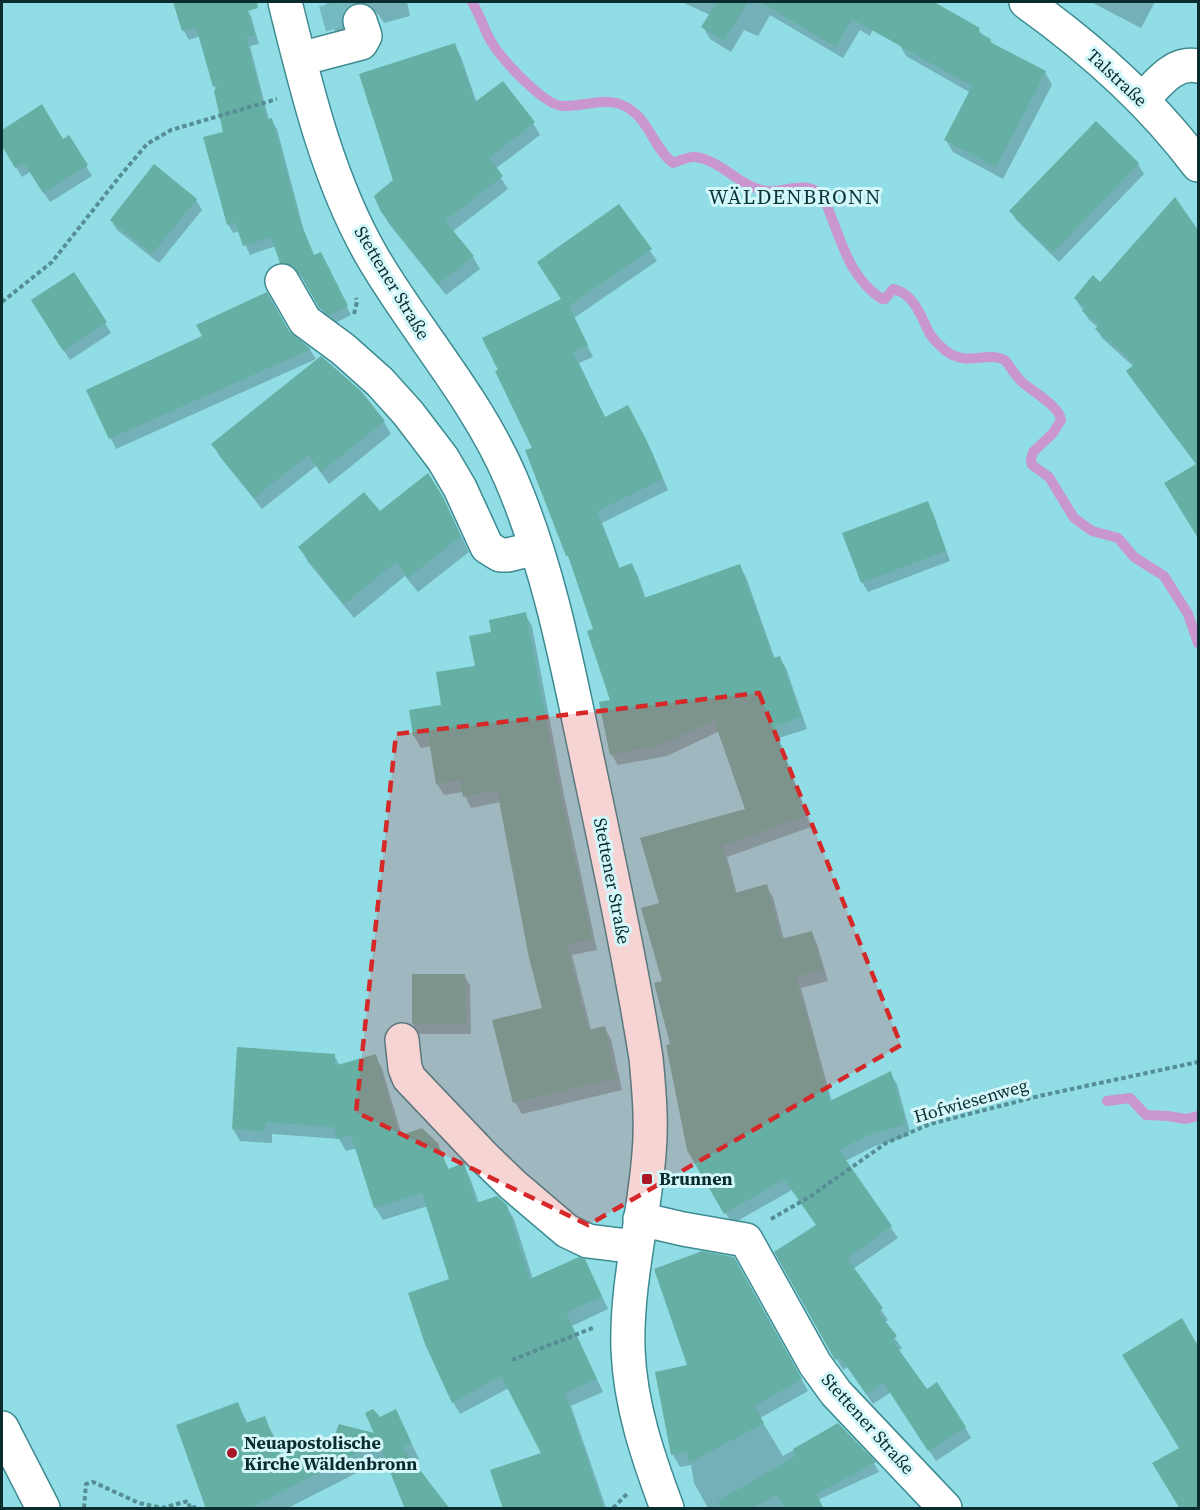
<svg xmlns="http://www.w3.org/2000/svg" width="1200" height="1510" font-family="'Source Serif 4',serif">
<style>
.shadow{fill:#0003}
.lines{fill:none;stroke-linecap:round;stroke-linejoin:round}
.stream{stroke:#ca96cf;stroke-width:10}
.building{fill:#66afa4}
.minor-tunnel{stroke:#76bac1;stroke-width:33;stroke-dasharray:33 16;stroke-linecap:butt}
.minor-casing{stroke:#3e8b92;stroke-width:36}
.major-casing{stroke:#3e8b92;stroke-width:36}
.path{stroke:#558e94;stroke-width:4;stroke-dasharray:4.5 3;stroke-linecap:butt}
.minor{stroke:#fff;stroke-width:33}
.major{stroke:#fff;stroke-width:33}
.marked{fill:#d62828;fill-opacity:0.2;stroke:#d62828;stroke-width:4.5;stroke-dasharray:12 8;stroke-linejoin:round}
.poi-dot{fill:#ab1726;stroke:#d3f7fa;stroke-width:2}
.labels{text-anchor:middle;stroke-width:6;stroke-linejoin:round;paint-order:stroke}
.street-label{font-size:18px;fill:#0a2c2f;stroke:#d3f7fa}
.poi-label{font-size:18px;font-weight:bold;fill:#0a2c2f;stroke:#d3f7fa;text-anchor:start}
.quarter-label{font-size:21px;letter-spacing:1.5px;fill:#0a3538;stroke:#d3f7fa}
</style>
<rect width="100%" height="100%" fill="#91dde5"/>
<g class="shadow">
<path d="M 175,2 L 235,2 L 238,10 L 246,8 L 251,16 L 259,44 L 250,46 L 269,120 L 271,120 L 277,129 L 304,231 L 314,256 L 325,263 L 351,315 L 335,323 L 326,317 L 305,280 L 297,273 L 287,271 L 276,246 L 250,255 L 239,231 L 233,233 L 228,224 L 225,133 L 216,90 L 200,36 L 189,40 L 184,31 Z"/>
<path d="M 326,2 L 407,2 L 410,16 L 384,23 L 378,14 L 370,10 L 345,25 L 346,34 L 338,36 L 334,29 Z"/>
<path d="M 682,2 L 871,2 L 879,14 L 870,36 L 860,30 L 843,58 L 770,15 L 758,36 L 744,30 L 731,52 L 710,39 L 703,27 L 710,15 Z"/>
<path d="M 921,2 L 930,2 L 978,29 L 983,36 L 990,40 L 993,45 L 1045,72 L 1052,85 L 1003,179 L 953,152 L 946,140 L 971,93 L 906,56 L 899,44 Z"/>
<path d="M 1091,2 L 1155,2 L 1141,28 Z"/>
<path d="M 455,45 L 461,57 L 477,103 L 533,123 L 540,135 L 495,169 L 508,189 L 452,232 L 473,257 L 480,269 L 446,295 L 389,224 L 382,211 Z"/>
<path d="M 41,107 L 62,141 L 69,137 L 92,176 L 50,202 L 30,172 L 22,177 L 2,144 L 2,132 Z"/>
<path d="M 1096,123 L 1138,164 L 1144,174 L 1059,262 L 1017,221 L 1011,212 Z"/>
<path d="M 196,200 L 202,210 L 159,263 L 117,230 L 111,220 Z"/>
<path d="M 619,206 L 657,261 L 574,318 L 593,357 L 579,363 L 605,418 L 634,418 L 652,452 L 668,490 L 602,523 L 620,569 L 632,565 L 638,576 L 646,599 L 739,566 L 746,577 L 775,659 L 779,657 L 786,668 L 807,729 L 779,738 L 811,827 L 727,857 L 737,894 L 766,886 L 773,897 L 784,940 L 811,933 L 817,944 L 828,981 L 801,988 L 832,1102 L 890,1073 L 897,1084 L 910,1132 L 908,1132 L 909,1136 L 875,1146 L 845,1161 L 898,1238 L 853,1269 L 888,1320 L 884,1323 L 902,1348 L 898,1351 L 926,1391 L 965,1427 L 971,1438 L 936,1461 L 891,1392 L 873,1404 L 848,1367 L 843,1370 L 776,1253 L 817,1226 L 792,1190 L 732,1224 L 689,1149 L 663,982 L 661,904 L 747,810 L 720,731 L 667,756 L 618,765 L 611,754 L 612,701 L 595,630 L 573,565 L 568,556 L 534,448 L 562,300 Z"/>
<path d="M 1186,215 L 1198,233 L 1198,536 L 1166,484 L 1197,465 L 1133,381 L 1128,372 L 1134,367 L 1102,338 L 1097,329 L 1099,328 L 1089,320 L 1075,298 L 1100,284 Z"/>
<path d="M 38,311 L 105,323 L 111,333 L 70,360 Z"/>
<path d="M 288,332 L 310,350 L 316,359 L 116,449 L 88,391 Z"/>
<path d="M 384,422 L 391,434 L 329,484 L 316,466 L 262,509 L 220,457 L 213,444 Z"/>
<path d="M 442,497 L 469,552 L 418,592 L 405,576 L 354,618 L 308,562 L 300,547 L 380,513 Z"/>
<path d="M 927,503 L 933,513 L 950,561 L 868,592 L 862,582 Z"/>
<path d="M 525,614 L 532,626 L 563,790 L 597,950 L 572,955 L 591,1030 L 604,1027 L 611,1039 L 622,1090 L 522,1114 L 515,1102 L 544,1010 L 501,802 L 471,808 L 463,792 L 444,795 L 437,784 L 431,746 L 421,748 L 414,736 L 443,707 L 477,667 L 493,633 Z"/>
<path d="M 464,975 L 470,985 L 471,1034 L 419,1034 L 413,1024 Z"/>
<path d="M 334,1055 L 340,1066 L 375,1056 L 382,1068 L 402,1136 L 436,1144 L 449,1170 L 463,1165 L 470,1178 L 479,1203 L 506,1206 L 514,1219 L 533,1279 L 591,1274 L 608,1309 L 572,1326 L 603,1392 L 571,1406 L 606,1508 L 505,1508 L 543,1454 L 509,1388 L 460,1414 L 453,1402 L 451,1280 L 428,1206 L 383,1220 L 375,1207 L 357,1148 L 346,1151 L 339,1139 L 272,1134 L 272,1143 L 240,1141 L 233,1129 Z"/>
<path d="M 733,1258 L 808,1391 L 760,1418 L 783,1456 L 838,1425 L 872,1460 L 879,1472 L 800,1508 L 708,1508 L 694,1483 L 691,1465 L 680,1467 L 673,1455 L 657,1373 L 689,1366 Z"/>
<path d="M 1181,1321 L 1198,1349 L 1198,1508 L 1182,1508 Z"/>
<path d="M 237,1403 L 248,1424 L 264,1418 L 273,1434 L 282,1458 L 329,1453 L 376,1435 L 379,1419 L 404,1427 L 419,1459 L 413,1463 L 448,1508 L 405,1508 L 406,1507 L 386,1458 L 288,1508 L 207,1508 Z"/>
</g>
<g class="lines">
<g class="stream">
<path d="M 472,2 C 480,15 484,30 492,43 C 502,59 544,106 563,106 C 582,107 603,97 622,105 C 649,116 652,147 673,163 C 680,161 688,156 695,157 C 721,160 740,187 766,191 C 783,193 806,180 820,194 C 826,200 829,211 832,219 C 844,250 853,280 882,299 L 885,299 L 893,289 C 914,293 921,317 930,334 C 934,340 941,347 946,351 C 967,367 986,351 1005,360 C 1011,368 1016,377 1023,383 C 1034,392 1060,407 1061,420 L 1053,433 L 1033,452 L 1031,460 L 1032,465 L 1049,477 L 1074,518 L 1092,531 L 1118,538 L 1134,557 L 1164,576 L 1188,614 L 1198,643"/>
<path d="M 1107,1101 L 1130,1098 L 1146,1115 L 1168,1116 L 1186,1119 L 1198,1116"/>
</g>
</g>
<g class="building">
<path d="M 173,2 L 257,2 L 258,8 L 248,11 L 255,35 L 246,37 L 267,119 L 272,118 L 300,221 L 314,255 L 321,252 L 348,306 L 329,315 L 319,308 L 298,271 L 291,265 L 280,263 L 271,237 L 243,246 L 235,222 L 227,225 L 203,137 L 223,132 L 214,91 L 220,83 L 213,87 L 196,27 L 182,31 Z"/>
<path d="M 717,2 L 748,2 L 724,41 L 701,27 Z"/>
<path d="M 760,2 L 934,2 L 980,28 L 978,32 L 991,39 L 990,42 L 1046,71 L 996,167 L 944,140 L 972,86 L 852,19 L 836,47 Z"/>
<path d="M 455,43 L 475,102 L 503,81 L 535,122 L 489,158 L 503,176 L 445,221 L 474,256 L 438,284 L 381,212 L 374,196 L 393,180 L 359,74 Z"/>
<path d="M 42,104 L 63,139 L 69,135 L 88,165 L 43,193 L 24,163 L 15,168 L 2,146 L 2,130 Z"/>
<path d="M 1096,121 L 1139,163 L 1053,253 L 1009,211 Z"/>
<path d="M 154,164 L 197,199 L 152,254 L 110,220 Z"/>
<path d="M 1175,197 L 1198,230 L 1198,538 L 1164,483 L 1196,464 L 1126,371 L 1135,364 L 1095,329 L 1099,325 L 1082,311 L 1085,308 L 1074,298 L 1093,275 L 1100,282 Z"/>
<path d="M 619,204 L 652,249 L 569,306 L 588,345 L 573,352 L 605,417 L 628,405 L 646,439 L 663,479 L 597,511 L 619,568 L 632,563 L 644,598 L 740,564 L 773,658 L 780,656 L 801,717 L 774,727 L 805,816 L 722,846 L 735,893 L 767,884 L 781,939 L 812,931 L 823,969 L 796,977 L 830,1101 L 891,1071 L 905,1121 L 903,1121 L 904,1125 L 868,1135 L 839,1150 L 892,1226 L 847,1258 L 883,1308 L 878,1312 L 897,1336 L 892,1340 L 927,1389 L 937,1382 L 966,1427 L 928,1451 L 883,1382 L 866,1394 L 840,1357 L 835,1360 L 774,1252 L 816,1225 L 784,1179 L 724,1214 L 687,1150 L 666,1045 L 670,1044 L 654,983 L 662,981 L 641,908 L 659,903 L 640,838 L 745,809 L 714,720 L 661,745 L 610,755 L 599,702 L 610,700 L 587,631 L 593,629 L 568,556 L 566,556 L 525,450 L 532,448 L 495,371 L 498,370 L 482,338 L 561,299 L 537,262 Z"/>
<path d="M 74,272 L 107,322 L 63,351 L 31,300 Z"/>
<path d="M 267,292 L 289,331 L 311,349 L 109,439 L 86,390 L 202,336 L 196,325 Z"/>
<path d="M 321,356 L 361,391 L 385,421 L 321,472 L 308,455 L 254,498 L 211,444 Z"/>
<path d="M 428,473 L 443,497 L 461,536 L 408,578 L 396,562 L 344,604 L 298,547 L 364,492 L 380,511 Z"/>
<path d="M 928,501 L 946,551 L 861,583 L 842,533 Z"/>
<path d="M 526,612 L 557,777 L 592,939 L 567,944 L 588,1030 L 605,1026 L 616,1078 L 513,1103 L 492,1020 L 542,1008 L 529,958 L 497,790 L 463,797 L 460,780 L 436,784 L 428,734 L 413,736 L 409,710 L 441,705 L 436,672 L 475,666 L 469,636 L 491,632 L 489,620 Z"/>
<path d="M 412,974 L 465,974 L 466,1024 L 412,1024 Z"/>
<path d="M 237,1047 L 335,1054 L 334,1066 L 376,1054 L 399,1136 L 422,1128 L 438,1143 L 448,1169 L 464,1163 L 476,1203 L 497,1196 L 507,1205 L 530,1279 L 579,1257 L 585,1259 L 602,1296 L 566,1313 L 597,1379 L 565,1393 L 604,1509 L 503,1509 L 490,1470 L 541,1453 L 501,1376 L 452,1403 L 425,1344 L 408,1293 L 449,1279 L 422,1193 L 374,1208 L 351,1135 L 337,1139 L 334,1127 L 266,1122 L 265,1131 L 232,1129 Z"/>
<path d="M 702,1251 L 734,1257 L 802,1379 L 754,1406 L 764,1423 L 689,1463 L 687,1452 L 671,1455 L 655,1372 L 687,1365 L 654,1269 Z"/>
<path d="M 1182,1318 L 1198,1346 L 1198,1509 L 1180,1509 L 1152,1463 L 1179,1448 L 1122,1355 Z"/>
<path d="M 238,1402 L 246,1423 L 265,1416 L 280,1457 L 304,1445 L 328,1452 L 339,1424 L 374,1433 L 365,1413 L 373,1409 L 380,1417 L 396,1409 L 411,1442 L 403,1448 L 450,1509 L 405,1509 L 378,1442 L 248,1509 L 206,1509 L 176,1425 Z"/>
<path d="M 838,1423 L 876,1462 L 816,1494 L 824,1509 L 786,1509 L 777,1495 L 750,1509 L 721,1509 L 718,1501 L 796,1456 L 793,1449 Z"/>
</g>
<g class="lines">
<path class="minor-tunnel" d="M 335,2 L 342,27"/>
<defs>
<g id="minor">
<path d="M 285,2 C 306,87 328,181 373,258 C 417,333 477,399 511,479 C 549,568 567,664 587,758 C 608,858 630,958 646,1058 C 649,1090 652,1122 649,1154 C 644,1219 626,1284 628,1349 C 630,1405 648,1457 667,1508"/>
<path d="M 300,59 L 361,43 L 365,36 L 360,21"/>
<path d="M 1142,100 C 1158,84 1173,61 1198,66"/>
<path d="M 282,281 L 305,321 L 343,349 L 380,382 L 408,413 L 443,459 L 460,488 L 487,547 L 500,555 L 508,555 L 536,548"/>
<path d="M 402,1040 L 405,1068 L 409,1078 L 484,1157 L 513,1185 L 567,1231 L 588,1241 L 636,1247"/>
<path d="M 640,1219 L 683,1229 L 746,1240 L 815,1364 L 836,1393 L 945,1508"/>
<path d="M 2,1428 L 43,1508"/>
</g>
<path id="major" d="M 1026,2 C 1090,48 1151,102 1198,165"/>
</defs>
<use href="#minor" class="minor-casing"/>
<use href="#major" class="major-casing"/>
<g class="path">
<path d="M 2,302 L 52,262 L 120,176 L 147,144 L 171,130 L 277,99"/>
<path d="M 354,314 L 357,302 L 356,298"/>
<path d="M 771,1219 L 811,1196 L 886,1143 L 930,1124 L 1039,1096 L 1198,1062"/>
<path d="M 512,1360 L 595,1327"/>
<path d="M 84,1508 L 86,1484 L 93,1482 L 139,1503 L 162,1508 L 188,1501 L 190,1508"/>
<path d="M 192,1508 L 198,1506"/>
<path d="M 613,1508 L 627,1494"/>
</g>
<use href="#minor" class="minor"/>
<use href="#major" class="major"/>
</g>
<path class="marked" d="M 759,693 L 901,1045 L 588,1225 L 356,1112 L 396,734 Z"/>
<g class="poi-dot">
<rect x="641" y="1173" width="12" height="12" rx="3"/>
<circle cx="232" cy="1453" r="6"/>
</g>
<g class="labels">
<g class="street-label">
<text transform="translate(1117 78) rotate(43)" y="6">Talstraße</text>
<text transform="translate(392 283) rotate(59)" y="6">Stettener Straße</text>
<text transform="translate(612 881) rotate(79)" y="6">Stettener Straße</text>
<text transform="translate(971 1101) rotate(-16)" y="6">Hofwiesenweg</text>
<text transform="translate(868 1424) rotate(48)" y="6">Stettener Straße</text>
</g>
<g class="poi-label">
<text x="659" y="1185">Brunnen</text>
<text x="244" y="1449">Neuapostolische<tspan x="244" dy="21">Kirche Wäldenbronn</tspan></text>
</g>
<g class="quarter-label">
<text x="795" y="204">WÄLDENBRONN</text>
</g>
</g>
<rect width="1200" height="1510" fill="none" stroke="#0a2c2f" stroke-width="6"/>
</svg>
